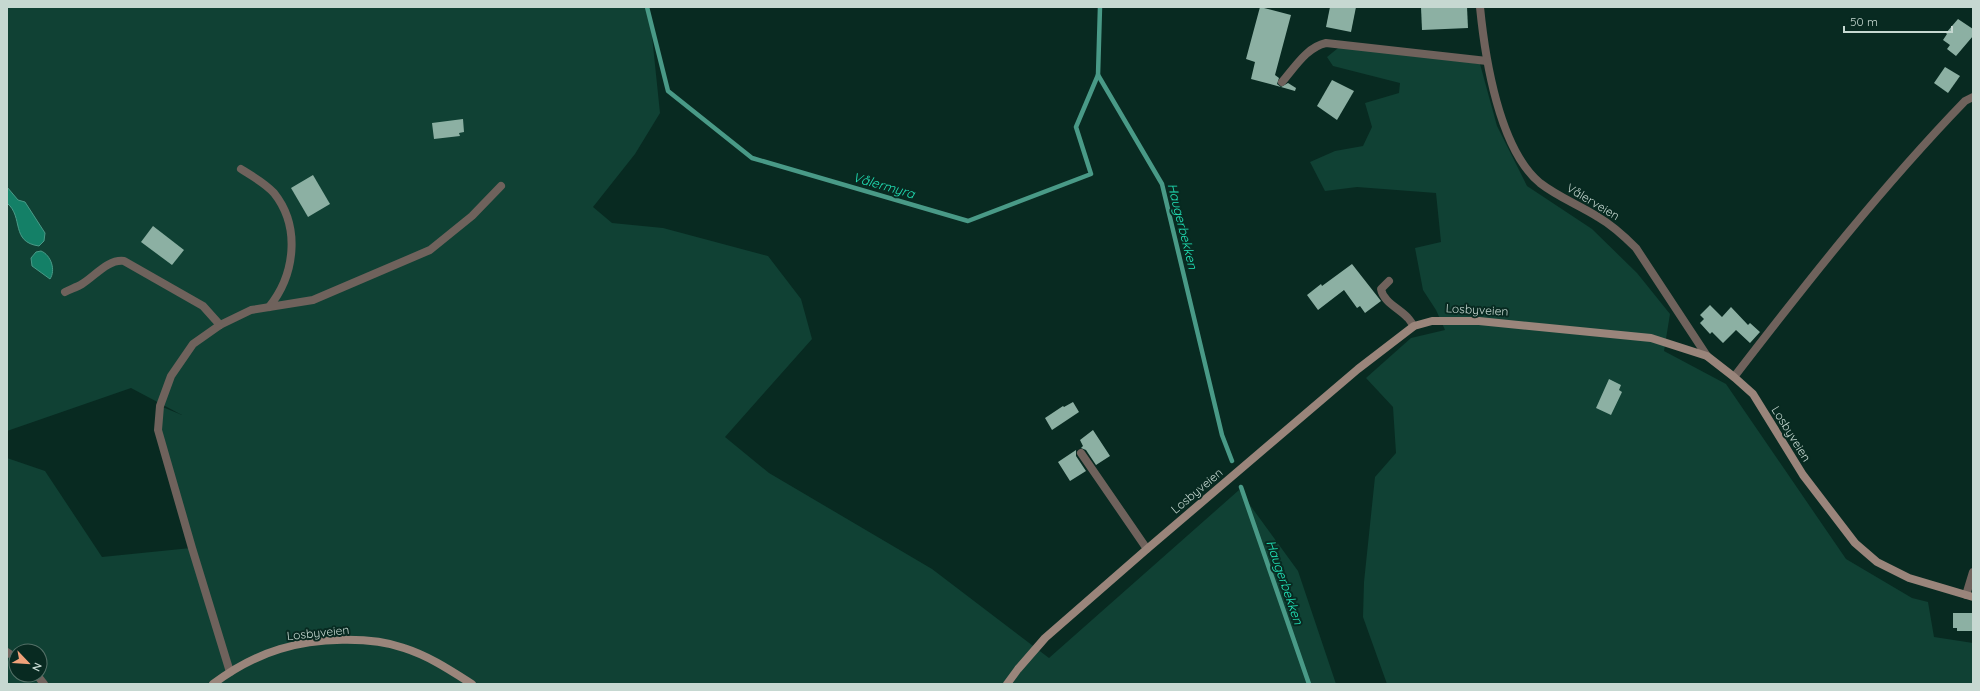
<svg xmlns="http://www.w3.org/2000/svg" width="1980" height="691" font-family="Quicksand,sans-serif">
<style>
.green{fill:#104134;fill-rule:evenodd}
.water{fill:#148067;stroke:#499a87}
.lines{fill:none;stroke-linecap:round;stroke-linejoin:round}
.stream{stroke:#499a87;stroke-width:4.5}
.building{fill:#8cb0a3}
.lane{stroke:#6f625c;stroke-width:8}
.street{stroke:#6f625c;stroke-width:8}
.secondary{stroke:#9a857b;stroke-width:8}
.labels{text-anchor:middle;stroke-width:4;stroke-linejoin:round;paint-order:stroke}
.street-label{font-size:12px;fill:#c6d8d1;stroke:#082a21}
.water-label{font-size:13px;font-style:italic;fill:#21e2b7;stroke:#082a21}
</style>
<rect width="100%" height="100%" fill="#082a21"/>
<g class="green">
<path d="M 7,7 L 649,7 L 660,113 L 635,154 L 593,207 L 612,223 L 663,228 L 768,256 L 801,299 L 812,339 L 725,437 L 769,473 L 932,569 L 1049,658 L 1239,490 L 1298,571 L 1336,684 L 7,684 L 7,458 L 45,471 L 102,557 L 191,548 L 158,430 L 160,406 L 182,415 L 131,388 L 7,431 ZM 16,651 L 40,651 L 40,675 L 16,675 Z"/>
<path d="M 1343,44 L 1480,64 L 1497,126 L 1527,186 L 1592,229 L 1637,273 L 1670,314 L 1664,351 L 1726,384 L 1846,559 L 1912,598 L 1928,602 L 1934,637 L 1973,643 L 1973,684 L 1387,684 L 1363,617 L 1364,582 L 1375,477 L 1396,453 L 1393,407 L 1366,378 L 1411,338 L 1445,330 L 1436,310 L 1423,290 L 1415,248 L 1441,242 L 1436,193 L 1357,187 L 1325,191 L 1310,162 L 1335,151 L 1363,146 L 1372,127 L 1365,103 L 1399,93 L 1400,83 L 1333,66 L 1327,57 Z"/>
</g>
<g class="water">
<path d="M 7,187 L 18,200 L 25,202 L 45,233 L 44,241 L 39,246 C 10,242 24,217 7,203 Z"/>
<path d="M 41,251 C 51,255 56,270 50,279 L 32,266 L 31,258 L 36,252 Z"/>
</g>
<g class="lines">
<g class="stream">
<path d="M 647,7 L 668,91 L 752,158 L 968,221 L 1091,174 L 1076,127 L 1098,75"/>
<path d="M 1100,7 L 1098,75 L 1162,184 L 1222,435 L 1232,461"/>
<path d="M 1241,487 L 1309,684"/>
</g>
</g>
<g class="building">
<path d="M 1260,7 L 1291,15 L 1275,75 L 1279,78 L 1277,84 L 1281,87 L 1251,79 L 1255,62 L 1246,59 Z"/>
<path d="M 1330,7 L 1356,7 L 1351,32 L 1326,27 Z"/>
<path d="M 1421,7 L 1467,7 L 1468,28 L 1422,30 Z"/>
<path d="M 1958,19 L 1973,29 L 1973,36 L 1956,56 L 1947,49 L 1950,45 L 1943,40 L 1947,34 L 1946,33 Z"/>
<path d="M 1945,67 L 1960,76 L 1948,93 L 1934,83 Z"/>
<path d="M 1332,80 L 1354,91 L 1337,120 L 1317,106 Z"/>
<path d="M 1288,83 L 1296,88 L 1295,91 L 1281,87 Z"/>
<path d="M 463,119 L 464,132 L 459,133 L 460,136 L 434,139 L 432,123 Z"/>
<path d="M 313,175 L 330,204 L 308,217 L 291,188 Z"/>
<path d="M 153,226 L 184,250 L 172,265 L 141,242 Z"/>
<path d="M 1352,264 L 1381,301 L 1365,313 L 1360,306 L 1357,308 L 1344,290 L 1318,310 L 1307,295 L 1321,284 L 1322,286 Z"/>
<path d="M 1710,305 L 1722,317 L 1731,307 L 1748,325 L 1750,323 L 1760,332 L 1750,343 L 1736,330 L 1723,343 L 1712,332 L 1710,334 L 1700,323 L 1704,319 L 1700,315 Z"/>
<path d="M 1609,379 L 1621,385 L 1619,390 L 1622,392 L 1611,415 L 1596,408 Z"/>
<path d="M 1073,402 L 1079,412 L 1052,430 L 1045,418 L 1063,406 L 1064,407 Z"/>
<path d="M 1093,430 L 1110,456 L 1096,465 L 1086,450 L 1081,448 L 1083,446 L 1080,440 Z"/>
<path d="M 1076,450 L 1076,456 L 1086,471 L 1070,481 L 1058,462 Z"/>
<path d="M 1953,613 L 1973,613 L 1973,631 L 1957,631 L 1957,628 L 1953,628 Z"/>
</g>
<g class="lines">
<g class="lane">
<path d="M 1282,82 C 1295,67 1307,47 1326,43 L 1487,61"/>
<path d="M 241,169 C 252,176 265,183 274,193 C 301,227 295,275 269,307"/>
<path d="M 1389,281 L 1381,289 C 1383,302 1400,309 1408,318 C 1410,320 1412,324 1414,326"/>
<path d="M 65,292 C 71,289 77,287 82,284 C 95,276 108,259 124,261 L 203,306 L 220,325"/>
<path d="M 1081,453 L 1147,549"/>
<path d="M 1966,595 L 1973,572"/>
</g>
<g class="street">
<path d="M 1480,7 C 1485,58 1499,149 1540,183 C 1558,197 1579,205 1598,217 C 1612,225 1624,236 1636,248 L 1707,356"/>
<path d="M 1734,377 C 1808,281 1881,188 1965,101 L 1973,97"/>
<path d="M 7,652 L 16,658"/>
<path d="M 230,672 L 192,548 L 158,430 L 160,406 L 171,376 L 193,344 L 220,325 L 251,310 L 313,300 L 430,250 L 472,216 L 501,186"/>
<path d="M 37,675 L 44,684"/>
</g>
<g class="secondary">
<path d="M 213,684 C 233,669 257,656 280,649 C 315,638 370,636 404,648 C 429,656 450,670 472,684"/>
<path d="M 1007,684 L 1018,669 L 1045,638 L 1147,549 L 1358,369 L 1414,326 L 1432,321 L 1479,321 L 1651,338 L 1707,356 L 1734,377 L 1753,394 L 1803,475 L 1855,543 L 1877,562 L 1909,578 L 1973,597"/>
</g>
</g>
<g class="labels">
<g class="street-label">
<text transform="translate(1593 202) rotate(31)" y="4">Vålerveien</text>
<text transform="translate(1477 310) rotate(3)" y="4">Losbyveien</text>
<text transform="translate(1791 434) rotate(58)" y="4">Losbyveien</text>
<text transform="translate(1197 491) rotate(-40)" y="4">Losbyveien</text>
<text transform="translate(318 633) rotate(-6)" y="4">Losbyveien</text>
</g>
<g class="water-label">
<text transform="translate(884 185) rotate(16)" y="5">Vålermyra</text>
<text transform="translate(1183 226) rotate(76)" y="5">Haugerbekken</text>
<text transform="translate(1285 582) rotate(71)" y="5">Haugerbekken</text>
</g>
</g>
<rect width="1980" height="691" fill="none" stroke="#c6d8d1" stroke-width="16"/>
<g transform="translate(28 663) rotate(115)"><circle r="19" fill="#082a21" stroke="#547067"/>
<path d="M0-3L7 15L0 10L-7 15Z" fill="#f0a27a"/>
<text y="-6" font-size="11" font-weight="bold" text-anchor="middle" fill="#c6d8d1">N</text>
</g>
<path d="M1844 26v6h108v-6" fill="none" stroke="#c6d8d1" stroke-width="2"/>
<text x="1850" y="26" font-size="12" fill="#c6d8d1" stroke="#082a21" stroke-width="3" paint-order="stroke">50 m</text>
</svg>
